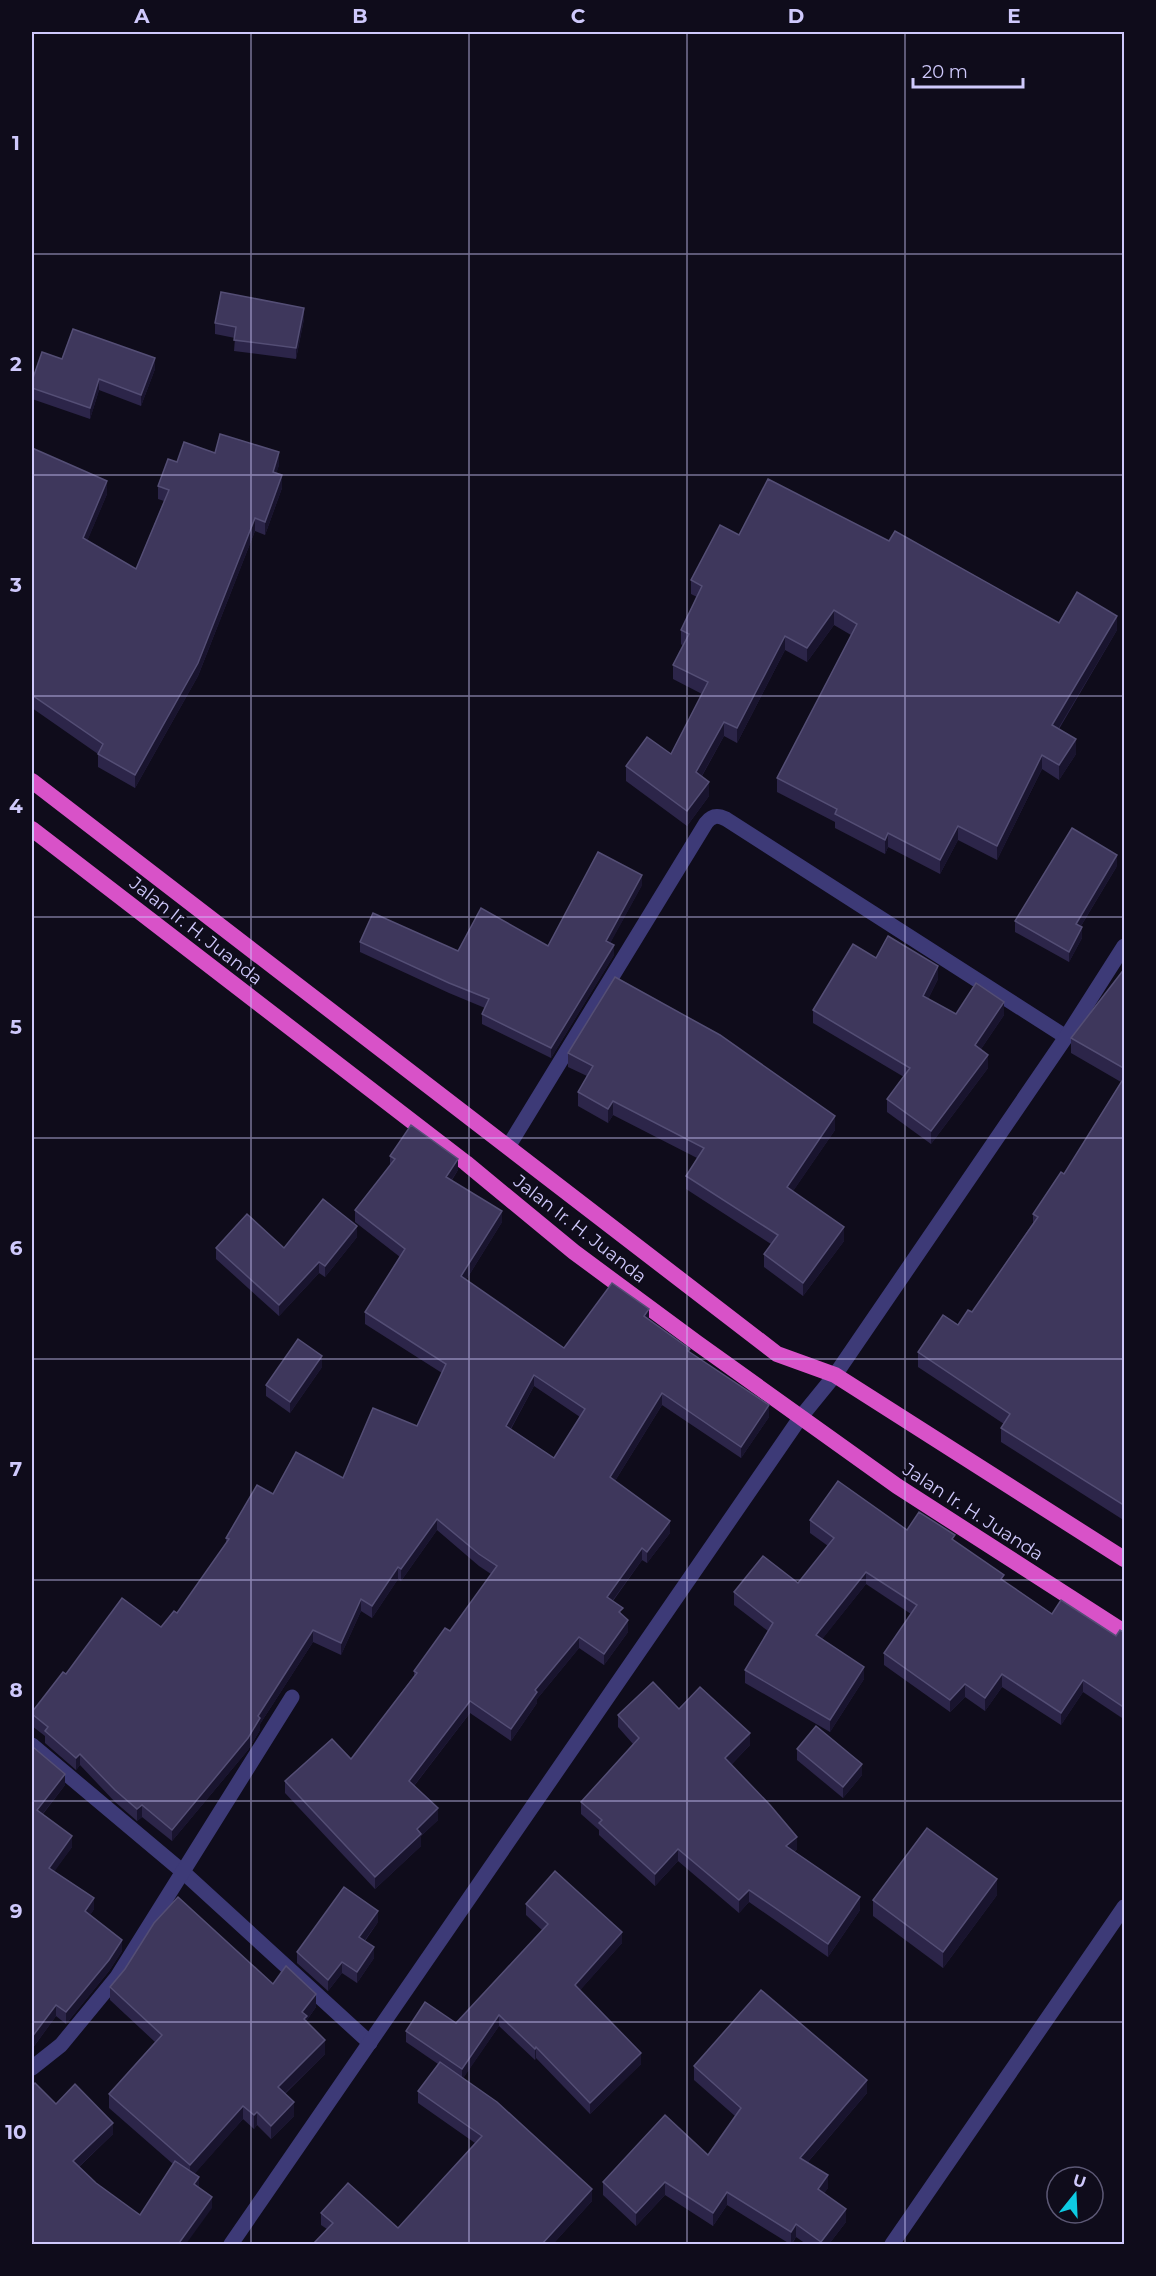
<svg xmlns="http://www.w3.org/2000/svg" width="1156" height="2276" font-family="Montserrat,sans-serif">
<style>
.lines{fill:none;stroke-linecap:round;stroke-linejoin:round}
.minor{stroke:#3d3a77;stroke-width:15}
.trunk{stroke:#d852c8;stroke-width:16}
.wall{fill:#2c2549;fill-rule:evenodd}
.shaded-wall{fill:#19142e}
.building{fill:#3e375c;stroke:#544e75;stroke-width:1.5;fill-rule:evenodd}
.grid{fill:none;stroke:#cfc9fc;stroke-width:1.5;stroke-opacity:0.55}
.labels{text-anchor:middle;stroke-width:4.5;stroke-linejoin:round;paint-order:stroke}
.street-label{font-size:18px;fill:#cfc9fc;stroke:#0f0c1b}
.neatline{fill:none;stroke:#cfc9fc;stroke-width:2}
.grid-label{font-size:20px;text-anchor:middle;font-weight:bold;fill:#cfc9fc}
</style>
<rect width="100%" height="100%" fill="#0f0c1b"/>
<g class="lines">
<g class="minor">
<path d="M 508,1147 L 706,823 C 712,815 718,815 726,819 L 1066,1037"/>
<path d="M 32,1745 L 182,1871 L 370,2043"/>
<path d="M 32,2068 L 61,2045 L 117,1977 L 292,1697"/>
<path d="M 231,2244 L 800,1418 L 835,1375 L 1066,1037 L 1124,946"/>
<path d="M 892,2244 L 1124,1907"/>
</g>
<g class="trunk">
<path d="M 32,781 L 777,1354 L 835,1375 L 1124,1559"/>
<path d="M 32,829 L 466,1163 L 574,1252 L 697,1343 L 897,1486 L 1124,1632"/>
</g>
</g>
<g class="wall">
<path d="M 304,319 L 296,359 L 234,351 L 235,338 L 215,334 L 215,323 Z"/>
<path d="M 62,359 L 155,369 L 141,406 L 99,390 L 90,419 L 32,399 L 32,381 Z"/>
<path d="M 32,448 L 107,494 L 87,541 L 136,569 L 164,501 L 158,499 L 158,486 L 177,462 L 215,453 L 279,465 L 276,473 L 282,488 L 265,535 L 255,531 L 198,676 L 135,788 L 98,767 L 98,754 L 32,708 Z"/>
<path d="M 739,535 L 889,541 L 1059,623 L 1117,630 L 1059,729 L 1076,754 L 1059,780 L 1042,769 L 997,860 L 958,840 L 940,874 L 888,847 L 885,854 L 835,828 L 835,822 L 777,792 L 777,778 L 851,635 L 834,625 L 807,662 L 785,650 L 737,743 L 724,736 L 702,776 L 709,796 L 687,826 L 626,781 L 626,766 L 671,754 L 702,694 L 673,679 L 673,665 L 683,646 L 681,644 L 681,630 L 697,597 L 691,594 L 691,580 Z"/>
<path d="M 1117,866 L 1081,926 L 1082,938 L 1069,962 L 1015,932 L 1015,921 Z"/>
<path d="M 642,885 L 610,943 L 614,955 L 551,1058 L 482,1024 L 482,1014 L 485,1008 L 449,993 L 360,952 L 360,942 L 458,951 L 548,946 Z"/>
<path d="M 1125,968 L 1125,1521 L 1001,1442 L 1001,1428 L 1004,1424 L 918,1367 L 918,1352 L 958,1325 L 972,1312 L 1033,1223 L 1033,1214 L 1064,1174 L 1121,1082 L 1071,1053 L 1071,1038 Z"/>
<path d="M 938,979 L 928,999 L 956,1014 L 1004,1015 L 981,1049 L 988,1068 L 931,1144 L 887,1112 L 887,1099 L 904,1077 L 813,1023 L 813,1010 Z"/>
<path d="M 568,1053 L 835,1130 L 793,1191 L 844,1241 L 803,1296 L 764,1267 L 764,1254 L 771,1244 L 686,1189 L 686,1176 L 697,1158 L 613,1115 L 608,1123 L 578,1106 L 578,1092 L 587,1076 L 568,1067 Z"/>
<path d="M 390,1156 L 458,1170 L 452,1180 L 502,1222 L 466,1280 L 564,1348 L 649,1320 L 769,1417 L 741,1458 L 662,1405 L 615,1481 L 670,1533 L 647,1563 L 642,1560 L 613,1601 L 623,1616 L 628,1632 L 604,1665 L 579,1648 L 537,1699 L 537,1703 L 511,1741 L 470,1713 L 414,1786 L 438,1820 L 421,1836 L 421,1846 L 375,1889 L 285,1793 L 285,1781 L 351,1759 L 414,1676 L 414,1671 L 450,1631 L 491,1574 L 479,1566 L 437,1530 L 401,1581 L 398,1579 L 372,1618 L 361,1611 L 341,1655 L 313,1642 L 260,1724 L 260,1730 L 248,1750 L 172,1841 L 142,1817 L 137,1821 L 115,1802 L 80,1765 L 76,1770 L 45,1743 L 45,1736 L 32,1726 L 32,1712 L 66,1674 L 161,1627 L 177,1613 L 226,1543 L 226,1538 L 273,1494 L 343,1478 L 417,1426 L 442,1373 L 365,1324 L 365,1312 L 400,1257 L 355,1222 L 355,1210 L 390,1165 ZM 534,1386 L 580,1417 L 554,1458 L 511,1429 Z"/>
<path d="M 357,1237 L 325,1277 L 319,1273 L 279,1316 L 216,1259 L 216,1248 L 284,1248 Z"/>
<path d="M 322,1367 L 290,1413 L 266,1396 L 266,1385 Z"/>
<path d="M 810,1520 L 907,1530 L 955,1541 L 1004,1581 L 1052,1614 L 1116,1636 L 1125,1633 L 1125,1720 L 1083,1692 L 1061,1725 L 1002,1687 L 985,1711 L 965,1697 L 950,1712 L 884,1665 L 884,1653 L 911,1614 L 866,1584 L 822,1639 L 864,1679 L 830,1732 L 745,1683 L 745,1670 L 768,1631 L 734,1605 L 734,1592 L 798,1583 L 828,1546 L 810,1533 Z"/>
<path d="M 679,1709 L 750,1745 L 731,1765 L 797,1849 L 794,1852 L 860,1910 L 828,1957 L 749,1902 L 739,1913 L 678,1861 L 655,1886 L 599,1835 L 599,1830 L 581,1814 L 581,1802 L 633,1744 L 618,1727 L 618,1715 Z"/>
<path d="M 32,1748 L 65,1785 L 43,1814 L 72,1847 L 54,1871 L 94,1909 L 90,1915 L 122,1951 L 109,1971 L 66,2024 L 56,2016 L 32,2049 Z"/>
<path d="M 797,1749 L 862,1775 L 843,1798 L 797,1760 Z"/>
<path d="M 997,1895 L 943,1968 L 873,1916 L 873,1900 Z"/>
<path d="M 526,1904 L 622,1943 L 580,1990 L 641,2064 L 590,2114 L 536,2058 L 535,2060 L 499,2026 L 463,2078 L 592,2201 L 553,2244 L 313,2244 L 327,2229 L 321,2225 L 321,2213 L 398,2228 L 475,2143 L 418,2103 L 418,2091 L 438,2064 L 406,2042 L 406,2031 L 456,2023 L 542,1930 L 526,1915 Z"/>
<path d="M 378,1922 L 365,1941 L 374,1958 L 357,1983 L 342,1973 L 328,1991 L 297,1963 L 297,1952 Z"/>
<path d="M 273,1984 L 316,2007 L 307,2020 L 307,2022 L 325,2054 L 285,2094 L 294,2116 L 271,2139 L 257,2125 L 254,2129 L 243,2119 L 194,2174 L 199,2188 L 212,2208 L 32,2244 L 56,2104 L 113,2134 L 79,2167 L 96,2183 L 140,2215 L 173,2164 L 109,2108 L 109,2094 L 155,2042 L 110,2000 L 110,1987 Z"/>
<path d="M 694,2066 L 867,2093 L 808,2162 L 828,2188 L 824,2193 L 846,2222 L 829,2244 L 806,2244 L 796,2237 L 792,2244 L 790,2244 L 727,2205 L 713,2226 L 665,2195 L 636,2226 L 603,2195 L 603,2182 L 708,2155 L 735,2116 L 694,2080 Z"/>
</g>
<g class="shaded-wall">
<path d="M 304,308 L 304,319 L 296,359 L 296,348 Z"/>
<path d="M 155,358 L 155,369 L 141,406 L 141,395 Z"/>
<path d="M 99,379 L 99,390 L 90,419 L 90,408 Z"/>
<path d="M 279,452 L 279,465 L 273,485 L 273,472 Z"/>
<path d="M 282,475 L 282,488 L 265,535 L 265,522 Z"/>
<path d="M 107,481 L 107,494 L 83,551 L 83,538 Z"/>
<path d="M 255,518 L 255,531 L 198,676 L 135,788 L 135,775 Z"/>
<path d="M 834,610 L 834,625 L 807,662 L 807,648 Z"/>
<path d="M 1117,616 L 1117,630 L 1052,739 L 1052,725 Z"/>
<path d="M 785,636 L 785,650 L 737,743 L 737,728 Z"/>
<path d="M 724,722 L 724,736 L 696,786 L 696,772 Z"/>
<path d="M 1076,739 L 1076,754 L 1059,780 L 1059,765 Z"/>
<path d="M 1042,755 L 1042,769 L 997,860 L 997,846 Z"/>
<path d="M 709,782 L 709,796 L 687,826 L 687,811 Z"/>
<path d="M 958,826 L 958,840 L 940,874 L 940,860 Z"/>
<path d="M 888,833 L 888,847 L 885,854 L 885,840 Z"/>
<path d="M 1117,855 L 1117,866 L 1076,934 L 1076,924 Z"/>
<path d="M 642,875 L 642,885 L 606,951 L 606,941 Z"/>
<path d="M 1082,927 L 1082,938 L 1069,962 L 1069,952 Z"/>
<path d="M 614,945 L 614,955 L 551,1058 L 551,1048 Z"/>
<path d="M 938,966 L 938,979 L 923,1009 L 923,996 Z"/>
<path d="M 1004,1002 L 1004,1015 L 975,1058 L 975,1045 Z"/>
<path d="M 988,1055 L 988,1068 L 931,1144 L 931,1131 Z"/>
<path d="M 613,1101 L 613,1115 L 608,1123 L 608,1109 Z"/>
<path d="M 835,1116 L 835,1130 L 787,1200 L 787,1187 Z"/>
<path d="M 458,1159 L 458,1170 L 446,1188 L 446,1177 Z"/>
<path d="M 502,1211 L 502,1222 L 461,1288 L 461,1276 Z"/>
<path d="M 357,1226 L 357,1237 L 325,1277 L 325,1266 Z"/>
<path d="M 844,1227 L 844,1241 L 803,1296 L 803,1283 Z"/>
<path d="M 319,1262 L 319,1273 L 279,1316 L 279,1305 Z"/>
<path d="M 649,1309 L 649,1321 L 644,1316 Z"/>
<path d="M 322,1356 L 322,1367 L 290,1413 L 290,1402 Z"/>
<path d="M 534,1375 L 534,1386 L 506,1437 L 506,1426 Z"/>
<path d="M 662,1393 L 662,1405 L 610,1489 L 610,1477 Z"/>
<path d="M 769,1405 L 769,1417 L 741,1458 L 741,1447 Z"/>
<path d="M 437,1519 L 437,1530 L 401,1581 L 401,1569 Z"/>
<path d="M 670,1521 L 670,1533 L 647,1563 L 647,1552 Z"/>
<path d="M 642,1548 L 642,1560 L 607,1608 L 607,1597 Z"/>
<path d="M 398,1567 L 398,1579 L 372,1618 L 372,1606 Z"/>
<path d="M 866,1572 L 866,1584 L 816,1647 L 816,1635 Z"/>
<path d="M 361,1599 L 361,1611 L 341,1655 L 341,1643 Z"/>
<path d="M 628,1620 L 628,1632 L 604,1665 L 604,1654 Z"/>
<path d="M 313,1630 L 313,1642 L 260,1724 L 260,1730 L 248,1750 L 172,1841 L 172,1830 L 258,1716 Z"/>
<path d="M 579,1637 L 579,1648 L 537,1699 L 537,1703 L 511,1741 L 511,1729 L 535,1690 Z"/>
<path d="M 864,1667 L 864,1679 L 830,1732 L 830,1720 Z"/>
<path d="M 1002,1674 L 1002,1687 L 985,1711 L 985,1698 Z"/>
<path d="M 1083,1680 L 1083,1692 L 1061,1725 L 1061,1713 Z"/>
<path d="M 965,1684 L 965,1697 L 950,1712 L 950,1700 Z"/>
<path d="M 470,1701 L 470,1713 L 409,1792 L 409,1781 Z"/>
<path d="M 750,1733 L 750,1745 L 725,1771 L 725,1758 Z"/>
<path d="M 80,1754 L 80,1765 L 76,1770 L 76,1758 Z"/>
<path d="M 862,1764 L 862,1775 L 843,1798 L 843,1787 Z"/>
<path d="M 65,1774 L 65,1785 L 37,1821 L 37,1810 Z"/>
<path d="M 142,1805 L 142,1817 L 137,1821 L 137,1809 Z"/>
<path d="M 438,1808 L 438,1820 L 421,1836 L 421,1846 L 375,1889 L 375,1877 L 417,1829 Z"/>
<path d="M 72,1836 L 72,1847 L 49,1879 L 49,1868 Z"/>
<path d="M 797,1837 L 797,1849 L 786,1858 L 786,1846 Z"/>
<path d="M 678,1849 L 678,1861 L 655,1886 L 655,1874 Z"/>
<path d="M 997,1879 L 997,1895 L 943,1968 L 943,1952 Z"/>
<path d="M 749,1890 L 749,1902 L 739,1913 L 739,1900 Z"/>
<path d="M 860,1897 L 860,1910 L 828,1957 L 828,1944 Z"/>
<path d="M 94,1898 L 94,1909 L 85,1923 L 85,1911 Z"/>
<path d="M 378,1911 L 378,1922 L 359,1948 L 359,1937 Z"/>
<path d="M 622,1932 L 622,1943 L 575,1996 L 575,1985 Z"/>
<path d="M 122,1940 L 122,1951 L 109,1971 L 66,2024 L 66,2012 Z"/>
<path d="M 374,1947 L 374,1958 L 357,1983 L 357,1972 Z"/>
<path d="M 342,1962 L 342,1973 L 328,1991 L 328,1980 Z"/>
<path d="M 316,1994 L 316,2007 L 307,2020 L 307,2029 L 302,2012 Z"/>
<path d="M 56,2005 L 56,2016 L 32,2049 L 32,2037 Z"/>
<path d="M 499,2015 L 499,2026 L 462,2080 L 462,2069 Z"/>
<path d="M 325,2040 L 325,2054 L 278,2100 L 278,2087 Z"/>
<path d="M 536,2047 L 536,2058 L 535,2060 L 535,2049 Z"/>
<path d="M 641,2053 L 641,2064 L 590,2114 L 590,2103 Z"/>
<path d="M 867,2080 L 867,2093 L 800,2171 L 800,2158 Z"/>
<path d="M 294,2102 L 294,2116 L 271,2139 L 271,2126 Z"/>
<path d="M 243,2106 L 243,2119 L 190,2179 L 190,2165 Z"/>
<path d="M 257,2112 L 257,2125 L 254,2129 L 254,2115 Z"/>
<path d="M 113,2123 L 113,2134 L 73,2172 L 73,2161 Z"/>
<path d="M 828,2175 L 828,2188 L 818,2202 L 818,2189 Z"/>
<path d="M 199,2177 L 199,2188 L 194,2184 Z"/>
<path d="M 665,2182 L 665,2195 L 636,2226 L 636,2213 Z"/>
<path d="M 592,2189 L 592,2201 L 553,2244 L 542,2244 Z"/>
<path d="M 727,2192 L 727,2205 L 713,2226 L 713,2213 Z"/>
<path d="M 212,2197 L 212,2208 L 186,2244 L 179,2244 Z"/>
<path d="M 846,2209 L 846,2222 L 829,2244 L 821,2244 L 821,2242 Z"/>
<path d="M 796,2224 L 796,2237 L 791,2244 L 791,2232 Z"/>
</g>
<g class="building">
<path d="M 221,292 L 304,308 L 296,348 L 234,340 L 236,327 L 215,323 Z"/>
<path d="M 73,329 L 155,358 L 141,395 L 99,379 L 90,408 L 32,388 L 32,381 L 42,352 L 62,359 Z"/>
<path d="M 220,434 L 279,452 L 273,472 L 282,475 L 265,522 L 255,518 L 198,663 L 135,775 L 98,754 L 103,744 L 32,695 L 32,448 L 107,481 L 83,538 L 136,569 L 169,490 L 158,486 L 168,459 L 177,462 L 184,442 L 215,453 Z"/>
<path d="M 768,479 L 889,541 L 895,531 L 1059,623 L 1077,592 L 1117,616 L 1052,725 L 1076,739 L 1059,765 L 1042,755 L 997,846 L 958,826 L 940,860 L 888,833 L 885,840 L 835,814 L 837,809 L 777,778 L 857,624 L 834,610 L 807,648 L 785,636 L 737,728 L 724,722 L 696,772 L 709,782 L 687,811 L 626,766 L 647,737 L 671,754 L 708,682 L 673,665 L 689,634 L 681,630 L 702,586 L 691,580 L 720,525 L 739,535 Z"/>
<path d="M 1072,828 L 1117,855 L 1076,924 L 1082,927 L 1069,952 L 1015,921 Z"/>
<path d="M 598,852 L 642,875 L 606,941 L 614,945 L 551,1048 L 482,1014 L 489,999 L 449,983 L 360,942 L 373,913 L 458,951 L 481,908 L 548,946 Z"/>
<path d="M 888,936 L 938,966 L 923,996 L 956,1014 L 976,983 L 1004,1002 L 975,1045 L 988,1055 L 931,1131 L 887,1099 L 910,1068 L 813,1010 L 853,944 L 876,958 Z"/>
<path d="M 1125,968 L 1125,1069 L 1071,1038 Z"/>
<path d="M 615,977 L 720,1035 L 835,1116 L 787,1187 L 844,1227 L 803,1283 L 764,1254 L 778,1235 L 686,1176 L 704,1148 L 613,1101 L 608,1109 L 578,1092 L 593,1066 L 568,1053 Z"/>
<path d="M 1125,1076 L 1125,1506 L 1001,1428 L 1010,1414 L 918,1352 L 943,1315 L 958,1325 L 968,1310 L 972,1312 L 1038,1217 L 1033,1214 L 1061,1172 L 1064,1174 Z"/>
<path d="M 411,1125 L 458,1159 L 446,1177 L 502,1211 L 461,1276 L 564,1348 L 612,1283 L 649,1309 L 644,1316 L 690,1349 L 688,1351 L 769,1405 L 741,1447 L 662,1393 L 610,1477 L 670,1521 L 647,1552 L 642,1548 L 607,1597 L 623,1608 L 619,1612 L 628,1620 L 604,1654 L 579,1637 L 535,1690 L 537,1692 L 511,1729 L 470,1701 L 409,1781 L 438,1808 L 417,1829 L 421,1834 L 375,1877 L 285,1781 L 332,1739 L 351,1759 L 417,1673 L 414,1671 L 445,1628 L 450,1631 L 497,1566 L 479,1554 L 437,1519 L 401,1569 L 398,1567 L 372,1606 L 361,1599 L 341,1643 L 313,1630 L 258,1716 L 260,1718 L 248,1738 L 172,1830 L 142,1805 L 137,1809 L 115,1790 L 80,1754 L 76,1758 L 45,1731 L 48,1727 L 32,1714 L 32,1712 L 63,1672 L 66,1674 L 122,1598 L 161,1627 L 174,1611 L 177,1613 L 229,1539 L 226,1538 L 257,1485 L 273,1494 L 296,1452 L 343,1478 L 373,1408 L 417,1426 L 446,1364 L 365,1312 L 405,1249 L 355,1210 L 395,1159 L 390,1156 ZM 534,1375 L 585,1409 L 554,1458 L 506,1426 Z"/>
<path d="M 323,1199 L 357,1226 L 325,1266 L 319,1262 L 279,1305 L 216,1248 L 247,1214 L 284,1248 Z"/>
<path d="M 298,1339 L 322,1356 L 290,1402 L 266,1385 Z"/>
<path d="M 838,1481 L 907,1530 L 919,1512 L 955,1535 L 952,1539 L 1004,1575 L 1001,1579 L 1052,1614 L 1061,1600 L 1116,1636 L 1120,1630 L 1125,1633 L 1125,1708 L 1083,1680 L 1061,1713 L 1002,1674 L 985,1698 L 965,1684 L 950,1700 L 884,1653 L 917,1605 L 866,1572 L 816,1635 L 864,1667 L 830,1720 L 745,1670 L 773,1623 L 734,1592 L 763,1556 L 798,1583 L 834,1538 L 810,1520 Z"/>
<path d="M 653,1682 L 679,1709 L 700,1687 L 750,1733 L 725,1758 L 770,1805 L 797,1837 L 786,1846 L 860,1897 L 828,1944 L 749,1890 L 739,1900 L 678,1849 L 655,1874 L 599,1823 L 602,1820 L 581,1802 L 639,1738 L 618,1715 Z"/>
<path d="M 816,1726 L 862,1764 L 843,1787 L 797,1749 Z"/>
<path d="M 33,1747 L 65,1774 L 37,1810 L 72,1836 L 49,1868 L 94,1898 L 85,1911 L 122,1940 L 109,1960 L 66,2012 L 56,2005 L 32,2037 L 32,1748 Z"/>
<path d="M 927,1828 L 997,1879 L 943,1952 L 873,1900 Z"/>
<path d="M 555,1871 L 622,1932 L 575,1985 L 641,2053 L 590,2103 L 536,2047 L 535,2049 L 499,2015 L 462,2069 L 406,2031 L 425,2002 L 456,2023 L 548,1924 L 526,1904 Z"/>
<path d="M 344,1887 L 378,1911 L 359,1937 L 374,1947 L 357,1972 L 342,1962 L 328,1980 L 297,1952 Z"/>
<path d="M 178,1897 L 273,1984 L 286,1966 L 316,1994 L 302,2012 L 307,2016 L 304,2019 L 325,2040 L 278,2087 L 294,2102 L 271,2126 L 257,2112 L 254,2115 L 243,2106 L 190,2165 L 109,2094 L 162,2035 L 110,1987 L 125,1969 L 154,1923 Z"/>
<path d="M 761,1990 L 867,2080 L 800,2158 L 828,2175 L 818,2189 L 846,2209 L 821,2242 L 796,2224 L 791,2232 L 727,2192 L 713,2213 L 665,2182 L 636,2213 L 603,2182 L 665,2115 L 708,2155 L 741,2108 L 694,2066 Z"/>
<path d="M 440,2062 L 497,2102 L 592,2189 L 542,2244 L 313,2244 L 333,2223 L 321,2213 L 348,2183 L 398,2228 L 482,2136 L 418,2091 Z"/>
<path d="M 35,2083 L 56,2104 L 75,2084 L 113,2123 L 73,2161 L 96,2183 L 140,2215 L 175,2161 L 199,2177 L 194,2184 L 212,2197 L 179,2243 L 181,2244 L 32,2244 L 32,2086 Z"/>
</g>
<path class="grid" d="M 251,32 L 251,2244M 469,32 L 469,2244M 687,32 L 687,2244M 905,32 L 905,2244M 32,254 L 1124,254M 32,475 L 1124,475M 32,696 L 1124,696M 32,917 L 1124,917M 32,1138 L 1124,1138M 32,1359 L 1124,1359M 32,1580 L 1124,1580M 32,1801 L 1124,1801M 32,2022 L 1124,2022"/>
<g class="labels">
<g class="street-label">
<text transform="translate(196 931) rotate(38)" y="6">Jalan Ir. H. Juanda</text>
<text transform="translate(580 1229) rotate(38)" y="6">Jalan Ir. H. Juanda</text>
<text transform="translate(973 1512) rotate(33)" y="6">Jalan Ir. H. Juanda</text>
</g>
</g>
<rect width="1156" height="2276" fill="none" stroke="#0f0c1b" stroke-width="66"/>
<g transform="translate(1075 2195) rotate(18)"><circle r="28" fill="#0f0c1b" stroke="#5c5875" stroke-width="1.5"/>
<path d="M0-4.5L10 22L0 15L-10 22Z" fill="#0ecbe3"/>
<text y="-9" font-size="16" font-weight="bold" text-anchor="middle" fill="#cfc9fc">U</text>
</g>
<path d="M913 78v9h110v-9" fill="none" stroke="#cfc9fc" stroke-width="3"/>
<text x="922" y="78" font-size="18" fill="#cfc9fc" stroke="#0f0c1b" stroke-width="4.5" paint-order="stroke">20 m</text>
<rect x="33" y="33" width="1090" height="2210" class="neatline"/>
<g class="grid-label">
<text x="142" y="23">A</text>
<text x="360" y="23">B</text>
<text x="578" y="23">C</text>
<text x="796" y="23">D</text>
<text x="1014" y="23">E</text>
<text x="16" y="150">1</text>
<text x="16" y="371">2</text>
<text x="16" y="592">3</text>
<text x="16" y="813">4</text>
<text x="16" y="1034">5</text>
<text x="16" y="1255">6</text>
<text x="16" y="1476">7</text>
<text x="16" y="1697">8</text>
<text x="16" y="1918">9</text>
<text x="16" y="2139">10</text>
</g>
</svg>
